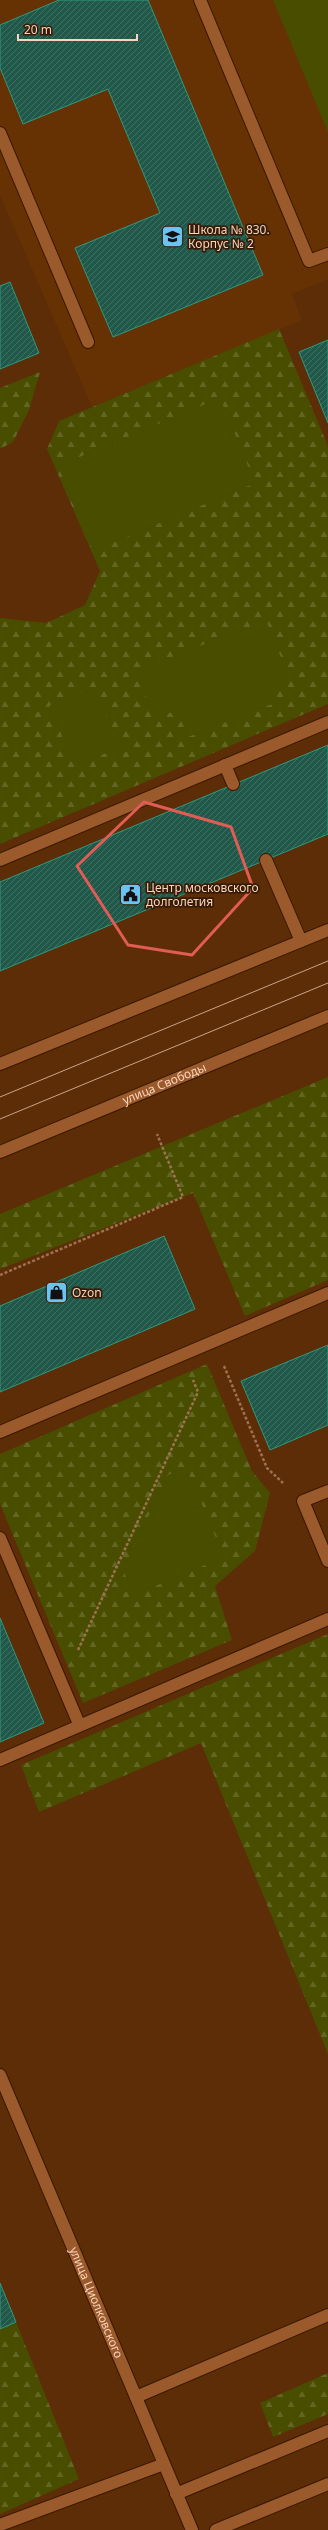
<svg xmlns="http://www.w3.org/2000/svg" width="328" height="2530" font-family="'Noto Sans',sans-serif">
<style>
.built{fill:#663204}
.forest{fill:url(#forest-firs)}
.green{fill:#484d00}
.building{fill:url(#building-hatch);stroke:#2c9b81}
.lines{fill:none;stroke-linecap:round;stroke-linejoin:round}
.lane-casing{stroke:#391800;stroke-width:14}
.street-casing{stroke:#391800;stroke-width:14}
.secondary-casing{stroke:#391800;stroke-width:14}
.path{stroke:#9d7252;stroke-width:2.5;stroke-dasharray:3 2;stroke-linecap:butt}
.lane{stroke:#9b5a2c;stroke-width:12}
.street{stroke:#9b5a2c;stroke-width:12}
.secondary{stroke:#9b5a2c;stroke-width:12}
.tram{stroke:#cda489;stroke-width:1}
.marked{fill:none;stroke:#e15c55;stroke-width:3;stroke-linejoin:round}
.labels{text-anchor:middle;stroke-width:3.5;stroke-linejoin:round;paint-order:stroke}
.poi-label{font-size:12px;fill:#fad4bd;stroke:#361b07;text-anchor:start}
.street-label{font-size:12px;fill:#fad4bd;stroke:#361b07}
</style>
<defs>
<pattern id="forest-firs" width="22" height="20" patternUnits="userSpaceOnUse"><rect width="22" height="20" fill="#484d00"/><path d="M5 1l3.5 6h-7zM16 11l3.5 6h-7z" fill="#636623"/></pattern>
<pattern id="building-hatch" width="6" height="6" patternUnits="userSpaceOnUse"><rect width="6" height="6" fill="#20584a"/><path d="M-1 1l2-2M0 6l6-6M5 7l2-2" fill="none" stroke="#416f62"/></pattern>
</defs>
<rect width="100%" height="100%" fill="#5c2d06"/>
<path class="built" d="M 0,0 L 328,0 L 328,279 L 292,294 L 302,320 L 92,407 L 0,195 Z"/>
<g class="forest">
<path d="M 279,329 L 328,446 L 328,704 L 0,844 L 0,618 L 46,623 L 85,605 L 100,571 L 47,449 L 59,421 Z"/>
<path d="M 40,372 L 29,410 L 13,442 L 0,449 L 0,388 Z"/>
<path d="M 328,1077 L 328,1280 L 245,1316 L 193,1193 L 0,1269 L 0,1214 Z"/>
<path d="M 207,1364 L 252,1471 L 270,1493 L 255,1551 L 215,1586 L 232,1640 L 83,1703 L 0,1504 L 0,1454 Z"/>
<path d="M 328,1634 L 328,2054 L 201,1743 L 39,1812 L 21,1765 Z"/>
<path d="M 16,2322 L 79,2479 L 0,2514 L 0,2329 Z"/>
<path d="M 328,2373 L 328,2414 L 273,2437 L 260,2403 Z"/>
</g>
<g class="green">
<path d="M 273,0 L 328,0 L 328,132 Z"/>
<path d="M 220,398 L 255,483 L 93,551 L 58,466 Z"/>
<path d="M 266,620 L 290,680 L 266,690 L 272,704 L 188,737 L 177,710 L 154,719 L 136,671 Z"/>
<path d="M 94,687 L 120,747 L 75,766 L 49,706 Z"/>
<path d="M 186,1467 L 224,1557 L 134,1595 L 123,1570 L 168,1475 Z"/>
</g>
<g class="building">
<path d="M 59,0 L 148,0 L 263,275 L 113,337 L 75,248 L 160,213 L 108,89 L 23,124 L 0,68 L 0,25 Z"/>
<path d="M 10,282 L 39,353 L 0,369 L 0,286 Z"/>
<path d="M 328,340 L 328,423 L 299,352 Z"/>
<path d="M 328,745 L 328,834 L 0,971 L 0,882 Z"/>
<path d="M 164,1236 L 195,1309 L 0,1392 L 0,1306 Z"/>
<path d="M 328,1345 L 328,1425 L 270,1450 L 241,1381 Z"/>
<path d="M 0,1618 L 44,1723 L 0,1742 Z"/>
<path d="M 0,2283 L 16,2322 L 0,2329 Z"/>
</g>
<g class="lines">
<defs>
<g id="lane">
<path d="M 200,0 L 309,261 L 328,254"/>
<path d="M 0,133 L 88,342"/>
<path d="M 225,765 L 233,784"/>
<path d="M 0,860 L 328,722"/>
<path d="M 266,860 L 301,941"/>
<path d="M 0,1432 L 328,1293"/>
<path d="M 328,1491 L 303,1501 L 328,1561"/>
<path d="M 0,1538 L 79,1724"/>
<path d="M 0,1760 L 328,1619"/>
<path d="M 136,2397 L 328,2315"/>
<path d="M 176,2494 L 328,2431"/>
<path d="M 0,2525 L 164,2464"/>
<path d="M 216,2530 L 328,2484"/>
</g>
<g id="street">
<path id="s1" d="M 0,2075 L 192,2530"/>
</g>
<g id="secondary">
<path d="M 0,1064 L 328,930"/>
<path id="s2" d="M 0,1152 L 328,1016"/>
</g>
</defs>
<use href="#lane" class="lane-casing"/>
<use href="#street" class="street-casing"/>
<use href="#secondary" class="secondary-casing"/>
<g class="path">
<path d="M 0,1275 L 183,1197 L 157,1134"/>
<path d="M 224,1366 L 267,1468 L 283,1483"/>
<path d="M 78,1650 L 198,1392 L 193,1380"/>
</g>
<use href="#lane" class="lane"/>
<use href="#street" class="street"/>
<use href="#secondary" class="secondary"/>
<g class="tram">
<path d="M 0,1097 L 328,961"/>
<path d="M 0,1119 L 328,983"/>
</g>
</g>
<path class="marked" d="M 144,802 L 231,827 L 253,888 L 192,955 L 128,945 L 77,866 Z"/>
<defs>
<symbol id="school-square" viewBox="-11 -11 22 22"><rect x="-9" y="-9" width="18" height="18" rx="4" fill="#6bc3f2" stroke="#361b07"/><path d="M0-5L7-2L0 1L-7-2ZM-4 1L0 2.5L4 1V4Q0 6-4 4Z" fill="#111"/></symbol>
<symbol id="civic-square" viewBox="-11 -11 22 22"><rect x="-9" y="-9" width="18" height="18" rx="4" fill="#6bc3f2" stroke="#361b07"/><path d="M-.6-6.5H3V-4.5H.6V-3L4-1V1h2V6H-6V1h2V-1L-.6-3ZM-1.2 2.5V6h2.4V2.5Z" fill="#111"/></symbol>
<symbol id="shop-square" viewBox="-11 -11 22 22"><rect x="-9" y="-9" width="18" height="18" rx="4" fill="#6bc3f2" stroke="#361b07"/><path d="M-5-2.5h2.3a2.7 3.5 0 0 1 5.4 0H5L5.5 6h-11ZM-1.5-2.5h3a1.5 2.3 0 0 0-3 0Z" fill="#111"/></symbol>
</defs>
<g fill-rule="evenodd">
<use href="#school-square" x="160" y="224" width="25" height="25"/>
<use href="#civic-square" x="118" y="882" width="25" height="25"/>
<use href="#shop-square" x="44" y="1280" width="25" height="25"/>
</g>
<g class="labels">
<g class="poi-label">
<text x="188" y="234">Школа № 830.<tspan x="188" dy="14">Корпус № 2</tspan></text>
<text x="146" y="892">Центр московского<tspan x="146" dy="14">долголетия</tspan></text>
<text x="72" y="1297">Ozon</text>
</g>
<g class="street-label">
<text dy="4" stroke="none"><textPath href="#s2" startOffset="178">улица Свободы</textPath></text>
<text dy="4" stroke="none"><textPath href="#s1" startOffset="247">улица Циолковского</textPath></text>
</g>
</g>
<path d="M18 34v6h119v-6" fill="none" stroke="#fad4bd" stroke-width="2"/>
<text x="24" y="34" font-size="12" fill="#fad4bd" stroke="#361b07" stroke-width="3" paint-order="stroke">20 m</text>
</svg>
